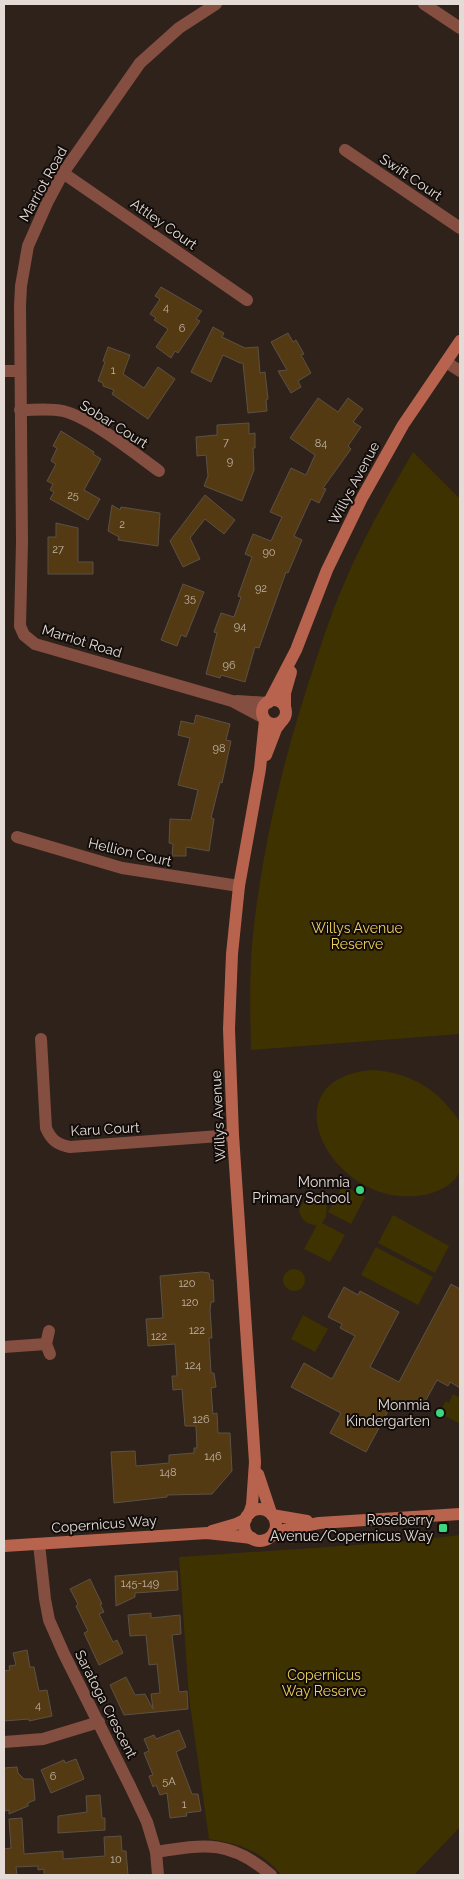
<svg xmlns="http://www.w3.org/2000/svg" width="464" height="1879" font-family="Raleway,sans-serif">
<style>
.green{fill:#3e3201}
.building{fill:#543a12;stroke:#5b5145}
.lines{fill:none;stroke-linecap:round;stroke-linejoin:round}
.street{stroke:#844e41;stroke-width:12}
.secondary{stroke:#b8634e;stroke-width:12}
.poi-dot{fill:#3ad77f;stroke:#120d0a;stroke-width:2}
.labels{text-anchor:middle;stroke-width:4;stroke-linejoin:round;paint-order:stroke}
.number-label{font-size:11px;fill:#c0b3a5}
.street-label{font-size:14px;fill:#e4dbd6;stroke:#120d0a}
.park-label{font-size:14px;fill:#f0d05b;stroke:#120d0a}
.poi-label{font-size:14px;fill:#e4dbd6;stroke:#120d0a;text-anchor:end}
</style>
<rect width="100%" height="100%" fill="#2e221b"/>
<g class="green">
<path d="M 413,452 L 460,499 L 460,1034 L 251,1050 C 250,1008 249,966 254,925 C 265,833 287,745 317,657 C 324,636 331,614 340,593 C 360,544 386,498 413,452 Z"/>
<path d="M 371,1070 C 401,1071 431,1084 450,1109 C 454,1113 459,1119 460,1125 C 462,1133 460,1143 460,1151 C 460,1157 462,1165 460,1170 C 455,1187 431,1195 416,1196 C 331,1205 266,1080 371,1070 Z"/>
<path d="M 343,1185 L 365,1197 L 351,1224 L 328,1212 Z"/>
<path d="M 314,1197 L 320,1198 L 327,1206 L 326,1217 L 322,1223 L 345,1235 L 330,1262 L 304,1249 L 317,1225 C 307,1225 301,1220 299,1210 L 304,1200 Z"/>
<path d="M 393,1215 L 449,1246 L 435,1273 L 378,1243 Z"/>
<path d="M 376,1247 L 433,1277 L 418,1305 L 361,1275 Z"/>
<circle cx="294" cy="1280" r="11"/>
<path d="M 303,1315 L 328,1329 L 315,1352 L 291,1339 Z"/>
<path d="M 453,1394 L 460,1398 L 460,1420 L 459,1423 L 439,1413 L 446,1401 L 449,1403 Z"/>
<path d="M 460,1535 L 460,1827 L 414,1875 L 281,1875 C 260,1850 240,1844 209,1839 L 189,1697 L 179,1557 L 400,1542 Z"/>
</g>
<g class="building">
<path d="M 161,287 L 202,311 L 196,319 L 200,321 L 178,353 L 175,351 L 171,358 L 156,347 L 168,329 L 154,320 L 156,318 L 150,314 L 160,299 L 155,296 Z"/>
<path d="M 213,327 L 224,333 L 222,337 L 245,348 L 258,347 L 260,373 L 265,372 L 268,399 L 266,400 L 267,411 L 248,413 L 243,363 L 240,363 L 223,355 L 211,382 L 191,372 Z"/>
<path d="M 288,333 L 293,342 L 296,340 L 304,354 L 301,355 L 311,373 L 298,381 L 301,387 L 291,393 L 278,371 L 287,370 L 271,342 Z"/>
<path d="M 108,347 L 130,355 L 123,374 L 144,388 L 158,367 L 175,379 L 148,419 L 112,394 L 114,390 L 103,386 L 103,383 L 98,381 L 105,362 L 103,361 Z"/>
<path d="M 318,398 L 338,412 L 348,398 L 363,409 L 353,422 L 361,427 L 348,446 L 351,449 L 323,488 L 326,489 L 319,503 L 311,499 L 294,536 L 302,540 L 288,573 L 286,572 L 259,648 L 255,647 L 245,682 L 221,675 L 220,678 L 206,674 L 217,633 L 214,632 L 221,613 L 234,617 L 241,597 L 238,596 L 252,557 L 245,554 L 253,534 L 271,541 L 282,517 L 270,512 L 291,468 L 306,475 L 315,455 L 290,438 Z"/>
<path d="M 249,423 L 249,434 L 255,433 L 255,448 L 253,448 L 254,470 L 242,501 L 204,486 L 208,476 L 206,455 L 197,456 L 196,437 L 217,435 L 217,425 Z"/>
<path d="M 61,431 L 94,452 L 93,454 L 101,459 L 84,490 L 100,499 L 88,520 L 50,499 L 54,492 L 50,490 L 53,484 L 47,481 L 56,464 L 51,461 L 57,448 L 53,446 Z"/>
<path d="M 205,495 L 235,520 L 224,534 L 205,519 L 190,538 L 200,559 L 183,567 L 170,541 Z"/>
<path d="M 112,505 L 120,510 L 121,507 L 160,513 L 158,546 L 118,540 L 119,537 L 108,531 Z"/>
<path d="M 56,523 L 78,528 L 78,562 L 93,562 L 93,574 L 48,574 L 48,537 L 56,537 Z"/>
<path d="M 183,584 L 204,592 L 186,637 L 181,635 L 177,646 L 161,640 Z"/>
<path d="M 196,715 L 230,724 L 226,740 L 231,741 L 222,783 L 220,782 L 211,818 L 214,819 L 209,851 L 186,847 L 186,856 L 172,856 L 173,844 L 169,843 L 170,819 L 191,820 L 198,790 L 178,785 L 190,738 L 178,735 L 181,721 L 194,724 Z"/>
<path d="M 202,1272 L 209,1273 L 210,1280 L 213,1280 L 214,1302 L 211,1302 L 210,1310 L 212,1338 L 209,1338 L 211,1373 L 214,1373 L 216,1387 L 211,1388 L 213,1414 L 217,1413 L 218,1433 L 230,1433 L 232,1471 L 212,1494 L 167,1495 L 167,1497 L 114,1503 L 111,1452 L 135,1451 L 136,1466 L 169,1463 L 169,1455 L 194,1453 L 194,1448 L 197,1448 L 196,1426 L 185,1426 L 182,1389 L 173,1390 L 172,1376 L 177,1376 L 175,1344 L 148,1346 L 146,1319 L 163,1318 L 160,1276 Z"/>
<path d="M 451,1284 L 460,1289 L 460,1388 L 450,1382 L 448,1386 L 437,1380 L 421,1409 L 407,1401 L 405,1405 L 394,1400 L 366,1452 L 330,1433 L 341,1413 L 291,1387 L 304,1363 L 332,1379 L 355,1336 L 340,1328 L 342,1324 L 328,1317 L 344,1287 L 358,1295 L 360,1291 L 399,1312 L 370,1367 L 399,1382 Z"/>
<path d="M 177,1571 L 178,1590 L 135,1593 L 135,1597 L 116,1606 L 115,1576 Z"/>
<path d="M 90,1579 L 102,1604 L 100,1604 L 104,1612 L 99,1614 L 113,1642 L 117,1640 L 123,1653 L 99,1665 L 84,1633 L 88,1631 L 76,1606 L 78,1604 L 70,1589 Z"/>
<path d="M 151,1613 L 151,1618 L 180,1615 L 181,1634 L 172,1635 L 179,1692 L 187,1691 L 188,1709 L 124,1715 L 110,1685 L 126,1677 L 135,1695 L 145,1694 L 153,1709 L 151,1694 L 160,1693 L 157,1664 L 149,1665 L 146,1635 L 130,1636 L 128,1615 Z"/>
<path d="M 27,1650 L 30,1667 L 34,1667 L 39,1691 L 47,1690 L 52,1716 L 29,1721 L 29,1719 L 4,1721 L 4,1671 L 10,1670 L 9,1666 L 16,1665 L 13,1653 Z"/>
<path d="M 179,1730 L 186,1747 L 176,1752 L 192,1794 L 198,1794 L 201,1811 L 186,1813 L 187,1816 L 170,1818 L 167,1793 L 160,1795 L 156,1785 L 153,1787 L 149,1776 L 153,1775 L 144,1753 L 149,1751 L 144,1739 L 154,1735 L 156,1739 Z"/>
<path d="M 76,1759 L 84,1779 L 51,1793 L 41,1770 L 64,1760 L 65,1763 Z"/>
<path d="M 17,1767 L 18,1773 L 24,1779 L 33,1779 L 35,1800 L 28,1803 L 28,1806 L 9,1814 L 9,1810 L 5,1811 L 4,1768 Z"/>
<path d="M 100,1795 L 102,1818 L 105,1818 L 105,1830 L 58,1833 L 58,1816 L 87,1812 L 86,1796 Z"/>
<path d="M 22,1818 L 24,1854 L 63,1851 L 63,1859 L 105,1856 L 104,1837 L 121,1836 L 122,1851 L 126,1851 L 128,1875 L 44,1875 L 44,1869 L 38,1870 L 38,1866 L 16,1867 L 17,1875 L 4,1875 L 4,1849 L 11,1848 L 9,1819 Z"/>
</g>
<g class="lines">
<g class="street">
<path d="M 216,4 L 179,28 L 140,63 L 63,173 L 47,203 L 28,246 L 21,286 L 20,306 L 22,542 L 20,626 L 24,635 L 35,644 L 232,701 L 264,718"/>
<path d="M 424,4 L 460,28"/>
<path d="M 345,150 L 460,228"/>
<path d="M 63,173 L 247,300"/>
<path d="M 446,362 L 460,371"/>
<path d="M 4,371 L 20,371"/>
<path d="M 20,410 C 34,410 50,408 63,411 C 91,418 134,453 159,471"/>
<path d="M 237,701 L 268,703"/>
<path d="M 17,837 L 122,868 L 239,886"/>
<path d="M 41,1039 L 46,1128 C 51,1140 58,1145 70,1147 L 233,1135"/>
<path d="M 49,1331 L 46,1344 L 50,1354"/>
<path d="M 4,1347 L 46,1344"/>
<path d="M 39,1544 L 45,1599 L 49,1620 L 64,1654 L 130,1786 L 147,1822 L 156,1852 L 158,1875"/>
<path d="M 4,1742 L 43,1739 L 99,1722"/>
<path d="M 156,1852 C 206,1844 231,1840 271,1875"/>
</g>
<g class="secondary">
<circle cx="274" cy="712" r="12"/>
<path d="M 269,702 L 296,650 L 327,570 L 362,498 L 403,425 L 460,341"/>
<path d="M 285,707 L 285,693 L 291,672"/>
<path d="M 266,755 L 276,729 L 282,721"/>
<path d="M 258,1474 L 271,1513"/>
<circle cx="260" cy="1525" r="16"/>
<path d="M 249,1514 L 252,1505 L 255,1462 L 233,1135 L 229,1029 L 232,954 L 239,886 L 260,769 L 265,720"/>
<path d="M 272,1515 L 307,1521"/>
<path d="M 212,1531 L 236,1524 L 246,1519"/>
<path d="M 274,1532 L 319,1523 L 460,1514"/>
<path d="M 4,1546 L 207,1533 L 252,1538"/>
</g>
</g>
<g class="poi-dot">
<circle cx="360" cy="1190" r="5"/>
<circle cx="440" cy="1413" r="5"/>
<rect x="438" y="1523" width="10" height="10" rx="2.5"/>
</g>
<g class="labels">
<g class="number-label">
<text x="166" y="311">4</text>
<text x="182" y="332">6</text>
<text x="113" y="374">1</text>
<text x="226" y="446">7</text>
<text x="321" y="447">84</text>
<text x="230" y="465">9</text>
<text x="73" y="499">25</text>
<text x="122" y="528">2</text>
<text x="58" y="553">27</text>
<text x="269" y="556">90</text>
<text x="261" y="592">92</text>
<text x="190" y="602">35</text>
<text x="240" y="630">94</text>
<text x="229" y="669">96</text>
<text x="219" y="752">98</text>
<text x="187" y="1287">120</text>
<text x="190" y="1306">120</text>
<text x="197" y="1334">122</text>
<text x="159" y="1340">122</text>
<text x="193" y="1369">124</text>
<text x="201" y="1423">126</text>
<text x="213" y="1460">146</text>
<text x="168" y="1476">148</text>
<text x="140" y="1587">145-149</text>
<text x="38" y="1709">4</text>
<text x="53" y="1780">6</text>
<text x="169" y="1785">5A</text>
<text x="184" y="1808">1</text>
<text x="116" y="1863">10</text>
</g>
<g class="street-label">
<text transform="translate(411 177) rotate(34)" y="5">Swift Court</text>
<text transform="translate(43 184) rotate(-61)" y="5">Marriot Road</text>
<text transform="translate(164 224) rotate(35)" y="5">Attley Court</text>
<text transform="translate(114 424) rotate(32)" y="5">Sobar Court</text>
<text transform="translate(354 483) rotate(-62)" y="5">Willys Avenue</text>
<text transform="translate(82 641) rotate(17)" y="5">Marriot Road</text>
<text transform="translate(130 852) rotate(13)" y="5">Hellion Court</text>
<text transform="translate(218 1116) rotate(-93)" y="5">Willys Avenue</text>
<text transform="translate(105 1129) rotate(-3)" y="5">Karu Court</text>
<text transform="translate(104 1524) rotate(-4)" y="5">Copernicus Way</text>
<text transform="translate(106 1704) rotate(63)" y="5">Saratoga Crescent</text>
</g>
<g class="park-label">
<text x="357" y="933">Willys Avenue<tspan x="357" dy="16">Reserve</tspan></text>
<text x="324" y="1680">Copernicus<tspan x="324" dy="16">Way Reserve</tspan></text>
</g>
<g class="poi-label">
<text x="350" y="1187">Monmia<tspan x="350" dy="16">Primary School</tspan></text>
<text x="430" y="1410">Monmia<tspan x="430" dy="16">Kindergarten</tspan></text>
<text x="433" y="1525">Roseberry<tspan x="433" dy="16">Avenue/Copernicus Way</tspan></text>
</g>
</g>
<rect width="464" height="1879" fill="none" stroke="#e4dbd6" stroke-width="10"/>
</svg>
